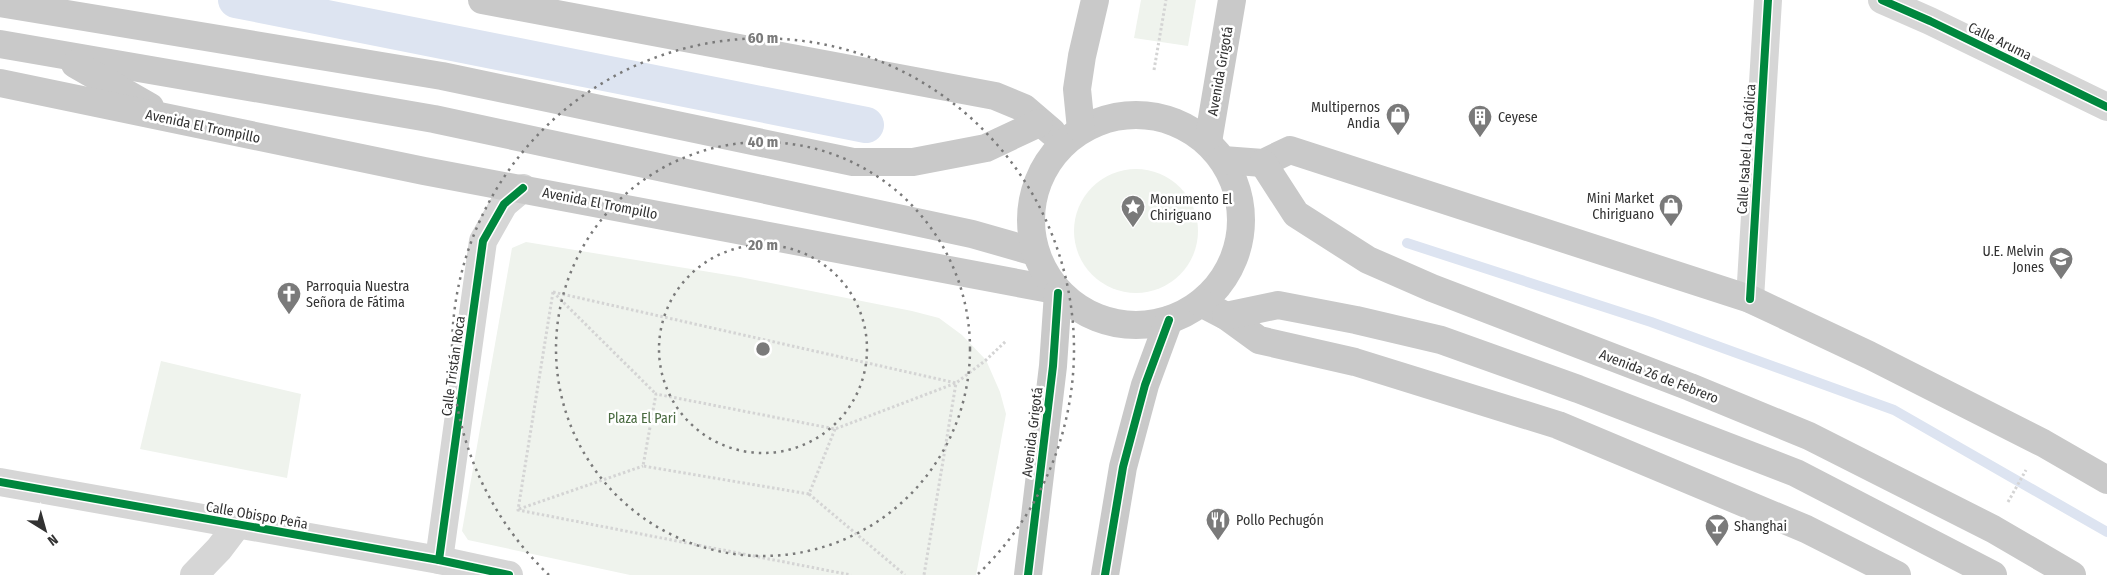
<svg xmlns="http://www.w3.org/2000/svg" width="2107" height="575" font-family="'Fira Sans Condensed',sans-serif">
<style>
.green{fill:#eff3ed}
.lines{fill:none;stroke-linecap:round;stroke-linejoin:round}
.stream{stroke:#dde4f1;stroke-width:10}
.canal{stroke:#dde4f1;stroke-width:36}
.path{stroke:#d4d4d4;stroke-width:3;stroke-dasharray:2.5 2.5;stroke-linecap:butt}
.minor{stroke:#d6d6d6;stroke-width:28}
.major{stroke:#c9c9c9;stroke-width:28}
.cycleway-casing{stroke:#fff;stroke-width:11}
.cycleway{stroke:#00873e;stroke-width:8}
.ring{fill:none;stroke:#7a7a7a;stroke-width:2.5;stroke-dasharray:2.5 5}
.labels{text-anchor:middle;stroke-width:5;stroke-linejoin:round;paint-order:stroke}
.street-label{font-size:14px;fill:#323232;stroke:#fff}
.poi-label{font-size:14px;fill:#323232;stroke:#fff;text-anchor:start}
.park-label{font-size:14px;fill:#4a6b41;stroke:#fff}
.centre{fill:#7a7a7a;stroke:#fff;stroke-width:2.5}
.ring-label{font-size:15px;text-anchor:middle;font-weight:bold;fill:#7a7a7a;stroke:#fff;stroke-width:5;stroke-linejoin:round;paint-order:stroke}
</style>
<rect width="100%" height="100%" fill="#fff"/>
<g class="green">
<path d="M 1141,0 L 1196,0 L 1188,46 L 1134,38 Z"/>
<circle cx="1136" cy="231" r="62"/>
<path d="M 526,242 L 740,277 L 912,311 L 939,318 L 962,335 L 986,360 L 1000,392 L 1006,414 L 976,575 L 630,575 L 468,540 L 462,531 L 512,248 Z"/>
<path d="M 161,361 L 301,394 L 287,478 L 140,449 Z"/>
</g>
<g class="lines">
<path class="stream" d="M 1407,243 L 1651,322 L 1894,410 L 2107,532"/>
<path class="canal" d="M 236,0 L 866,125"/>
<g class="path">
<path d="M 1154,70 L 1166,0"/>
<path d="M 553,292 L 956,383 L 924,575"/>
<path d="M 553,292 L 518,510 L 851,575"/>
<path d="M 553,292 L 656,394"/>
<path d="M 835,429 L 809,494 L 643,466 L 656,394 L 835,429 L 956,383 L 986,360 L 1006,341"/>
<path d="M 809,494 L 905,575"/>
<path d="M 2008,502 L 2026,470"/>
<path d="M 519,509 L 643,466"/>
</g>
<g class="minor">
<path d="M 1882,0 L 1930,21 L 2107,107"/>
<path d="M 1750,299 L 1768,0"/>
<path d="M 0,482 L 439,560 L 509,575"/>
<path d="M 439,560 L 483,241 L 504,204 L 523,188"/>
<path d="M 194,575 L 219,549 L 238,524"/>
</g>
<g class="major">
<path d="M 482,0 L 995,96 L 1024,108 L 1052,132"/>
<path d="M 0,3 L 442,76 L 853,162 L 913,162 L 986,148 L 1039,123"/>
<path d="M 0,44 L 434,119 L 972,234 L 1035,252"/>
<path d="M 75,64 L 150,107"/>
<path d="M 0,83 L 424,171 L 1055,290"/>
<circle cx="1136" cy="220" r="105"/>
<path d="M 1081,129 L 1077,89 L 1082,56 L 1095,0"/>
<path d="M 1208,142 L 1232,0"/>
<path d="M 1223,160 L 1263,163 L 1290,150 L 1750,299 L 1869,355 L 2043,443 L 2107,480"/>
<path d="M 1263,163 L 1296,214 L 1368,260 L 1432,288 L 1690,387 L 1809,436 L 1993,529 L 2072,575"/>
<path d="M 1201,303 L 1226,316 L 1259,340 L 1355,362 L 1558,425 L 1806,529 L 1897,575"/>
<path d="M 1226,316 L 1278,305 L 1356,320 L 1441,340 L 1578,389 L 1796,473 L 1993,575"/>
<path d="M 1028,575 L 1053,366 L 1058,293"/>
<path d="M 1105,575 L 1123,467 L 1145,385 L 1169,320"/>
</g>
<defs>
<g id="cycleway">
<path d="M 1882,0 L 1930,21 L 2107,107"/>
<path d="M 1750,299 L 1768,0"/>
<path d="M 0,482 L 439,560 L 509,575"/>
<path d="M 439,560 L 483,241 L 504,204 L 523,188"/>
<path d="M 1028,575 L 1053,366 L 1058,293"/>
<path d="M 1105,575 L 1123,467 L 1145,385 L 1169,320"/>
</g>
</defs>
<use href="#cycleway" class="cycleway-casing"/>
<use href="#cycleway" class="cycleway"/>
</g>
<g class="ring">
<circle cx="763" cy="349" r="104"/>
<circle cx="763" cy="349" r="207"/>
<path d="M549 575A311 311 0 1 1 977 575"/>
</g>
<defs>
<symbol id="shop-pin" viewBox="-11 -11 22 30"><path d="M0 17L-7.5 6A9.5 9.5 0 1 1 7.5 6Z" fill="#7a7a7a" stroke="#fff"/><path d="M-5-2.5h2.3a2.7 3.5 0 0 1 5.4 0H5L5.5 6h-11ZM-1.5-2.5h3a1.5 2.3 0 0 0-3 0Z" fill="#fff"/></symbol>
<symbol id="building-pin" viewBox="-11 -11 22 30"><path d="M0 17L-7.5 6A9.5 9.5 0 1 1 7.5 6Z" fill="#7a7a7a" stroke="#fff"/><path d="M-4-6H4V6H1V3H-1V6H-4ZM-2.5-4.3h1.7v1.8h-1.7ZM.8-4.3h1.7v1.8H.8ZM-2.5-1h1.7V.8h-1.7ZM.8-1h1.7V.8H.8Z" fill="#fff"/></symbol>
<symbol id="sight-pin" viewBox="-11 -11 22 30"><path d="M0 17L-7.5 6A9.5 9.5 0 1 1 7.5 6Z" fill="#7a7a7a" stroke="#fff"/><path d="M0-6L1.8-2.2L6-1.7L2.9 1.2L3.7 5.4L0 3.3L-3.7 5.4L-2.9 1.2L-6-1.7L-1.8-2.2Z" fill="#fff"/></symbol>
<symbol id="school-pin" viewBox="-11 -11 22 30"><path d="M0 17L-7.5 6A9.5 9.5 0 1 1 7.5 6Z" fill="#7a7a7a" stroke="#fff"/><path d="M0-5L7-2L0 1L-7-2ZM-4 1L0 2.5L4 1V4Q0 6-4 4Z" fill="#fff"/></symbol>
<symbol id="church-pin" viewBox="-11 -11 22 30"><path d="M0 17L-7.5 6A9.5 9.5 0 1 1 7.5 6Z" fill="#7a7a7a" stroke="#fff"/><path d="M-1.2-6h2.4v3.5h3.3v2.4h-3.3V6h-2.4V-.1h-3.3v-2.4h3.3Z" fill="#fff"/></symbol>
<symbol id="restaurant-pin" viewBox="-11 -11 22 30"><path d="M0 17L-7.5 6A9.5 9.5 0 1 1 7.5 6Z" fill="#7a7a7a" stroke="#fff"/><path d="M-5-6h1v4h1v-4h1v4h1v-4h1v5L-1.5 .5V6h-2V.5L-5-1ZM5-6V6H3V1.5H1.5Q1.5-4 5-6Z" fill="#fff"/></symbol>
<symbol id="bar-pin" viewBox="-11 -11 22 30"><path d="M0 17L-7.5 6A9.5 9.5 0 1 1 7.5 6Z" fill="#7a7a7a" stroke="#fff"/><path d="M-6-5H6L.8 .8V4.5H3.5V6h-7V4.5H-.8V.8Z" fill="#fff"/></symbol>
</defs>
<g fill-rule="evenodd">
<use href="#shop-pin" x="1384" y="101" width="28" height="38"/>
<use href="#building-pin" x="1466" y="103" width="28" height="38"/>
<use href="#shop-pin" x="1657" y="192" width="28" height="38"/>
<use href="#sight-pin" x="1119" y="193" width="28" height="38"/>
<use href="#school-pin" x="2047" y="245" width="28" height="38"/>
<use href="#church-pin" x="275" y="280" width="28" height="38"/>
<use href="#restaurant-pin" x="1204" y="506" width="28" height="38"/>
<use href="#bar-pin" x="1703" y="512" width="28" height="38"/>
</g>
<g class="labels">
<g class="street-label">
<text transform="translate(2000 41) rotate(26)" y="5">Calle Aruma</text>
<text transform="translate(1220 71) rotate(-80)" y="5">Avenida Grigotá</text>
<text transform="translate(203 126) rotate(12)" y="5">Avenida El Trompillo</text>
<text transform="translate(1746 149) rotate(-86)" y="5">Calle Isabel La Católica</text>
<text transform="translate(600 203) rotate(11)" y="5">Avenida El Trompillo</text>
<text transform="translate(453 366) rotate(-82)" y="5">Calle Tristán Roca</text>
<text transform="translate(1659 376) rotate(21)" y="5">Avenida 26 de Febrero</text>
<text transform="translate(1032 432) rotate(-83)" y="5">Avenida Grigotá</text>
<text transform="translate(257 515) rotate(10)" y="5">Calle Obispo Peña</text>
</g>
<g class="poi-label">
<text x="1380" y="112" text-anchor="end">Multipernos<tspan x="1380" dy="16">Andia</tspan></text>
<text x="1498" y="122">Ceyese</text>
<text x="1654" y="203" text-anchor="end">Mini Market<tspan x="1654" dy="16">Chiriguano</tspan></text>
<text x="1150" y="204">Monumento El<tspan x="1150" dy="16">Chiriguano</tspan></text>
<text x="2044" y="256" text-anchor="end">U.E. Melvin<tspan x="2044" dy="16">Jones</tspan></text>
<text x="306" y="291">Parroquia Nuestra<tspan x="306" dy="16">Señora de Fátima</tspan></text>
<text x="1236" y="525">Pollo Pechugón</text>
<text x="1734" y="531">Shanghai</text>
</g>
<g class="park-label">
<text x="642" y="423">Plaza El Pari</text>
</g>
</g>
<circle cx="763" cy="349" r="8" class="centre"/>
<g class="ring-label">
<text x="763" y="43">60 m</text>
<text x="763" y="147">40 m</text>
<text x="763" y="250">20 m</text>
</g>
<g transform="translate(45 530) rotate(143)" stroke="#ffffff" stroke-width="4" paint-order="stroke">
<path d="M0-4L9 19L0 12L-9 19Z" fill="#323232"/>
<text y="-8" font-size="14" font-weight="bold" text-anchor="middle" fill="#323232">N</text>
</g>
</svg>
